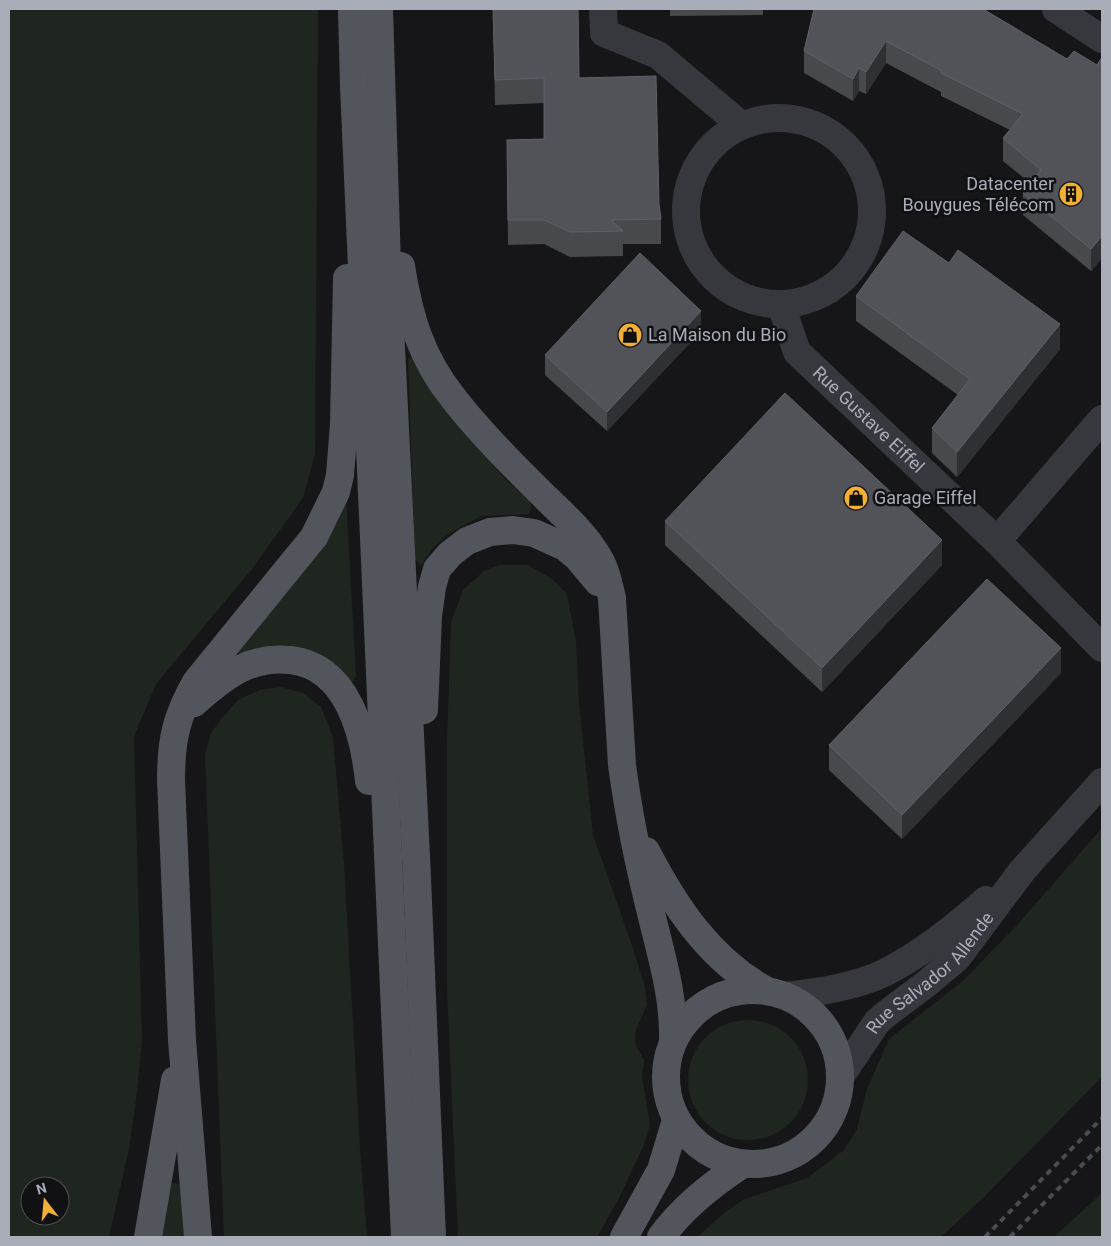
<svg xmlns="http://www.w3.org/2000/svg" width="1111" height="1246" font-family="Roboto,sans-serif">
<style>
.green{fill:#1e261f;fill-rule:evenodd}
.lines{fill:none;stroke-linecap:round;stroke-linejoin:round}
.minor{stroke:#37383d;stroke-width:28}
.major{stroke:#53555c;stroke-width:28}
.rail{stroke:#4a4c52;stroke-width:4;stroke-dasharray:6 5;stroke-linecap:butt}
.wall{fill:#47494d}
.shaded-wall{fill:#2f3033}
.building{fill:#525359;stroke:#5f6168}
.labels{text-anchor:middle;stroke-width:5;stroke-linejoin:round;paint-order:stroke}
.poi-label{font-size:18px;fill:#a8adb8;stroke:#111113;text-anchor:start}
.street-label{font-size:18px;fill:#a8adb8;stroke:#111113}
</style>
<rect width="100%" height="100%" fill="#161618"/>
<g class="green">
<path d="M 9,9 L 318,9 L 315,454 L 303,498 L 252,569 L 156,684 L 134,736 L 142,1042 L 136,1100 L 129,1149 L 109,1237 L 9,1237 ZM 30,1186 L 60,1186 L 60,1216 L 30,1216 Z"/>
<path d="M 408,358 L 412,358 L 462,431 L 506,480 L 530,501 L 531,509 L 529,514 L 481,516 L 444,537 L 432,549 L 421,566 L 415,559 Z"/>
<path d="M 346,497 L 356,676 L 352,683 C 337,667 314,650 292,646 C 281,643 245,652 233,655 L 320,550 Z"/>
<path d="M 499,565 L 528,565 L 552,579 L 567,594 L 576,641 L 579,703 L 593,835 L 633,948 L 645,988 L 647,1005 L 635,1032 L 636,1046 L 644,1060 L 642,1076 L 650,1125 L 643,1147 L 618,1200 L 597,1237 L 458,1237 L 447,989 L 447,742 L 451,622 L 463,590 L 484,571 Z"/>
<path d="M 281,687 L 303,693 L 321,707 L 333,737 L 344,864 L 360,1149 L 367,1237 L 224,1237 L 205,755 L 211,733 L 222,718 L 238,700 L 260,690 Z"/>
<path d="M 1102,828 L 1102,1077 L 984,1197 L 941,1237 L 697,1237 L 724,1213 L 743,1200 L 807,1178 L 844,1150 L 857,1129 L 867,1089 L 889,1039 L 964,980 L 1018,924 Z"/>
<circle cx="748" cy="1080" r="60"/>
<path d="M 172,1183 L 180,1184 L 184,1237 L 156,1237 L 166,1186 Z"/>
<path d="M 1102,1193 L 1102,1237 L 1054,1237 Z"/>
</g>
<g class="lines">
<g class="minor">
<path d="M 603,9 L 604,33 L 658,55 L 741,125"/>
<path d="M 1056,9 L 1102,39"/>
<circle cx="779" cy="211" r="93"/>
<path id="s1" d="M 781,305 L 797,352 L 997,541 L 1102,648"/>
<path d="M 997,541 L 1102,419"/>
<path d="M 785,996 C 818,992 856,987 886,972 C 923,953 955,927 986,900"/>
<path id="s2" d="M 840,1077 L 877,1022 L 886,1014 L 926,984 L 957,958 L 1022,871 L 1102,782"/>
</g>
<g class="major">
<path d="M 352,9 L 354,87 L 405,1237"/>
<path d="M 379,9 L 387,266 L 417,877 L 432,1237"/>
<path d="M 401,266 C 409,317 421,358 454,399 C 482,435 515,467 547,499 C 567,518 588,537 601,562 C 607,573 609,586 612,598 L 622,765 C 629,817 640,870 653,921 C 663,962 674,998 673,1041"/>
<path d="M 194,703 C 208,691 222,678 240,669 C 256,661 273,658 291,660 C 348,667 364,734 369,781"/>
<path d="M 424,710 L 428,616 L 432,587 L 437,569 L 450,554 L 467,541 L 490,532 L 513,530 L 534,533 L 565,547 L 577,557 L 598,582"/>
<path d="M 646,851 C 675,907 710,960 767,991"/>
<circle cx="753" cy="1077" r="87"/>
<path d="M 148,1237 L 175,1080"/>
<path d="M 198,1237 L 182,1040 L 171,780 C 171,740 176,717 196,682 L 314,537 L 336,492 L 340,475 L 344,424 L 347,278"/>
<path d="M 624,1237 L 661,1170 L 676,1120"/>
<path d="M 661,1237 C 683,1207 712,1184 743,1164"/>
</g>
<g class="rail">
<path d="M 985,1237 L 1102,1118"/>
<path d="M 1010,1237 L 1102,1145"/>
</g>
</g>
<g class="wall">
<path d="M 493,9 L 578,9 L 579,78 L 659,204 L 661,219 L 661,244 L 623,244 L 623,256 L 570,257 L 544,244 L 508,245 L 507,140 L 544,139 L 544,103 L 495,105 Z"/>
<path d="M 670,9 L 763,9 L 763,15 L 670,16 Z"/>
<path d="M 814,9 L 1097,65 L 1102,57 L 1102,258 L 1091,271 L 1023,215 L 1023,193 L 1030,183 L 1003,161 L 1003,138 L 1010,130 L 941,96 L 941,92 L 886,63 L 866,94 L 859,91 L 853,101 L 804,73 L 804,51 Z"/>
<path d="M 856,296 L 1060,349 L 957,477 L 932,453 L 932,428 L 958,395 L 856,321 Z"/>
<path d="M 701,331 L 607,431 L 545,375 L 545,355 Z"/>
<path d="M 665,521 L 942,565 L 822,692 L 665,545 Z"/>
<path d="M 1061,673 L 902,839 L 829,770 L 829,745 Z"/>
</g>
<g class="shaded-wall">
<path d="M 886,41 L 886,63 L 866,94 L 866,72 Z"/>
<path d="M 859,68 L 859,91 L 853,101 L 853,79 Z"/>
<path d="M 1102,236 L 1102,258 L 1091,271 L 1091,249 Z"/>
<path d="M 701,311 L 701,331 L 607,431 L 607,412 Z"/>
<path d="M 1060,324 L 1060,349 L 957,477 L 957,452 Z"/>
<path d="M 942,540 L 942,565 L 822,692 L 822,668 Z"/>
<path d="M 1061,648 L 1061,673 L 902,839 L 902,815 Z"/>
</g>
<g class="building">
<path d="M 493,9 L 578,9 L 579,78 L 656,76 L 659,204 L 661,219 L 611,220 L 623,231 L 570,232 L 544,220 L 508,220 L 507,140 L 544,139 L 544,78 L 495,80 Z"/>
<path d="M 814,9 L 983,9 L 1067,59 L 1074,51 L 1097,65 L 1102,57 L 1102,236 L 1091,249 L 1023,193 L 1041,170 L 1003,138 L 1023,114 L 941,73 L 942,71 L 886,41 L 866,72 L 859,68 L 853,79 L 804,51 Z"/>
<path d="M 903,231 L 949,263 L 958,250 L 1060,324 L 957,452 L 932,428 L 970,379 L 856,296 Z"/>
<path d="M 640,253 L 701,311 L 607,412 L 545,355 Z"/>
<path d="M 785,393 L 942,540 L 822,668 L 665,521 Z"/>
<path d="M 987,579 L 1061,648 L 902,815 L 829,745 Z"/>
</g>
<defs>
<symbol id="building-disc" viewBox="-11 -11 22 22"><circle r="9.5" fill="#f2b134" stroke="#111113"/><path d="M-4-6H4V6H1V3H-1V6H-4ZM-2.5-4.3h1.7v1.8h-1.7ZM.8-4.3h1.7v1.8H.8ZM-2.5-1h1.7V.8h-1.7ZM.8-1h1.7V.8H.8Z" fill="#111"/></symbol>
<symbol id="shop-disc" viewBox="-11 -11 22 22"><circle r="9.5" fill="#f2b134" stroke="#111113"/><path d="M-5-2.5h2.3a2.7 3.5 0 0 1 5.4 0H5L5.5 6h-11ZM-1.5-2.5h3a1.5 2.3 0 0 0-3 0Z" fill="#111"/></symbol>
</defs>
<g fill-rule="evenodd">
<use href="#building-disc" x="1057" y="180" width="28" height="28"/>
<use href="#shop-disc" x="616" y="321" width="28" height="28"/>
<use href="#shop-disc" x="842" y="484" width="28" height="28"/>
</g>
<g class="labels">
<g class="poi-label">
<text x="1054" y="190" text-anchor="end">Datacenter<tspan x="1054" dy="21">Bouygues Télécom</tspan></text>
<text x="648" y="341">La Maison du Bio</text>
<text x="874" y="504">Garage Eiffel</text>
</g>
<g class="street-label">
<text dy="6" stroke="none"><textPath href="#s1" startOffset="148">Rue Gustave Eiffel</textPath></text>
<text dy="6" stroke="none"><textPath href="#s2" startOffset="139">Rue Salvador Allende</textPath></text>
</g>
</g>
<rect width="1111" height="1246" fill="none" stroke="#a8adb8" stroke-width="20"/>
<g transform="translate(45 1201) rotate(344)"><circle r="24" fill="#111113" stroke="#4d4f55"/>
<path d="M0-4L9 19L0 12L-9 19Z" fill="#f2b134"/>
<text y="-8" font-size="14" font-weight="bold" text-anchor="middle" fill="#a8adb8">N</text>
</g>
</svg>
